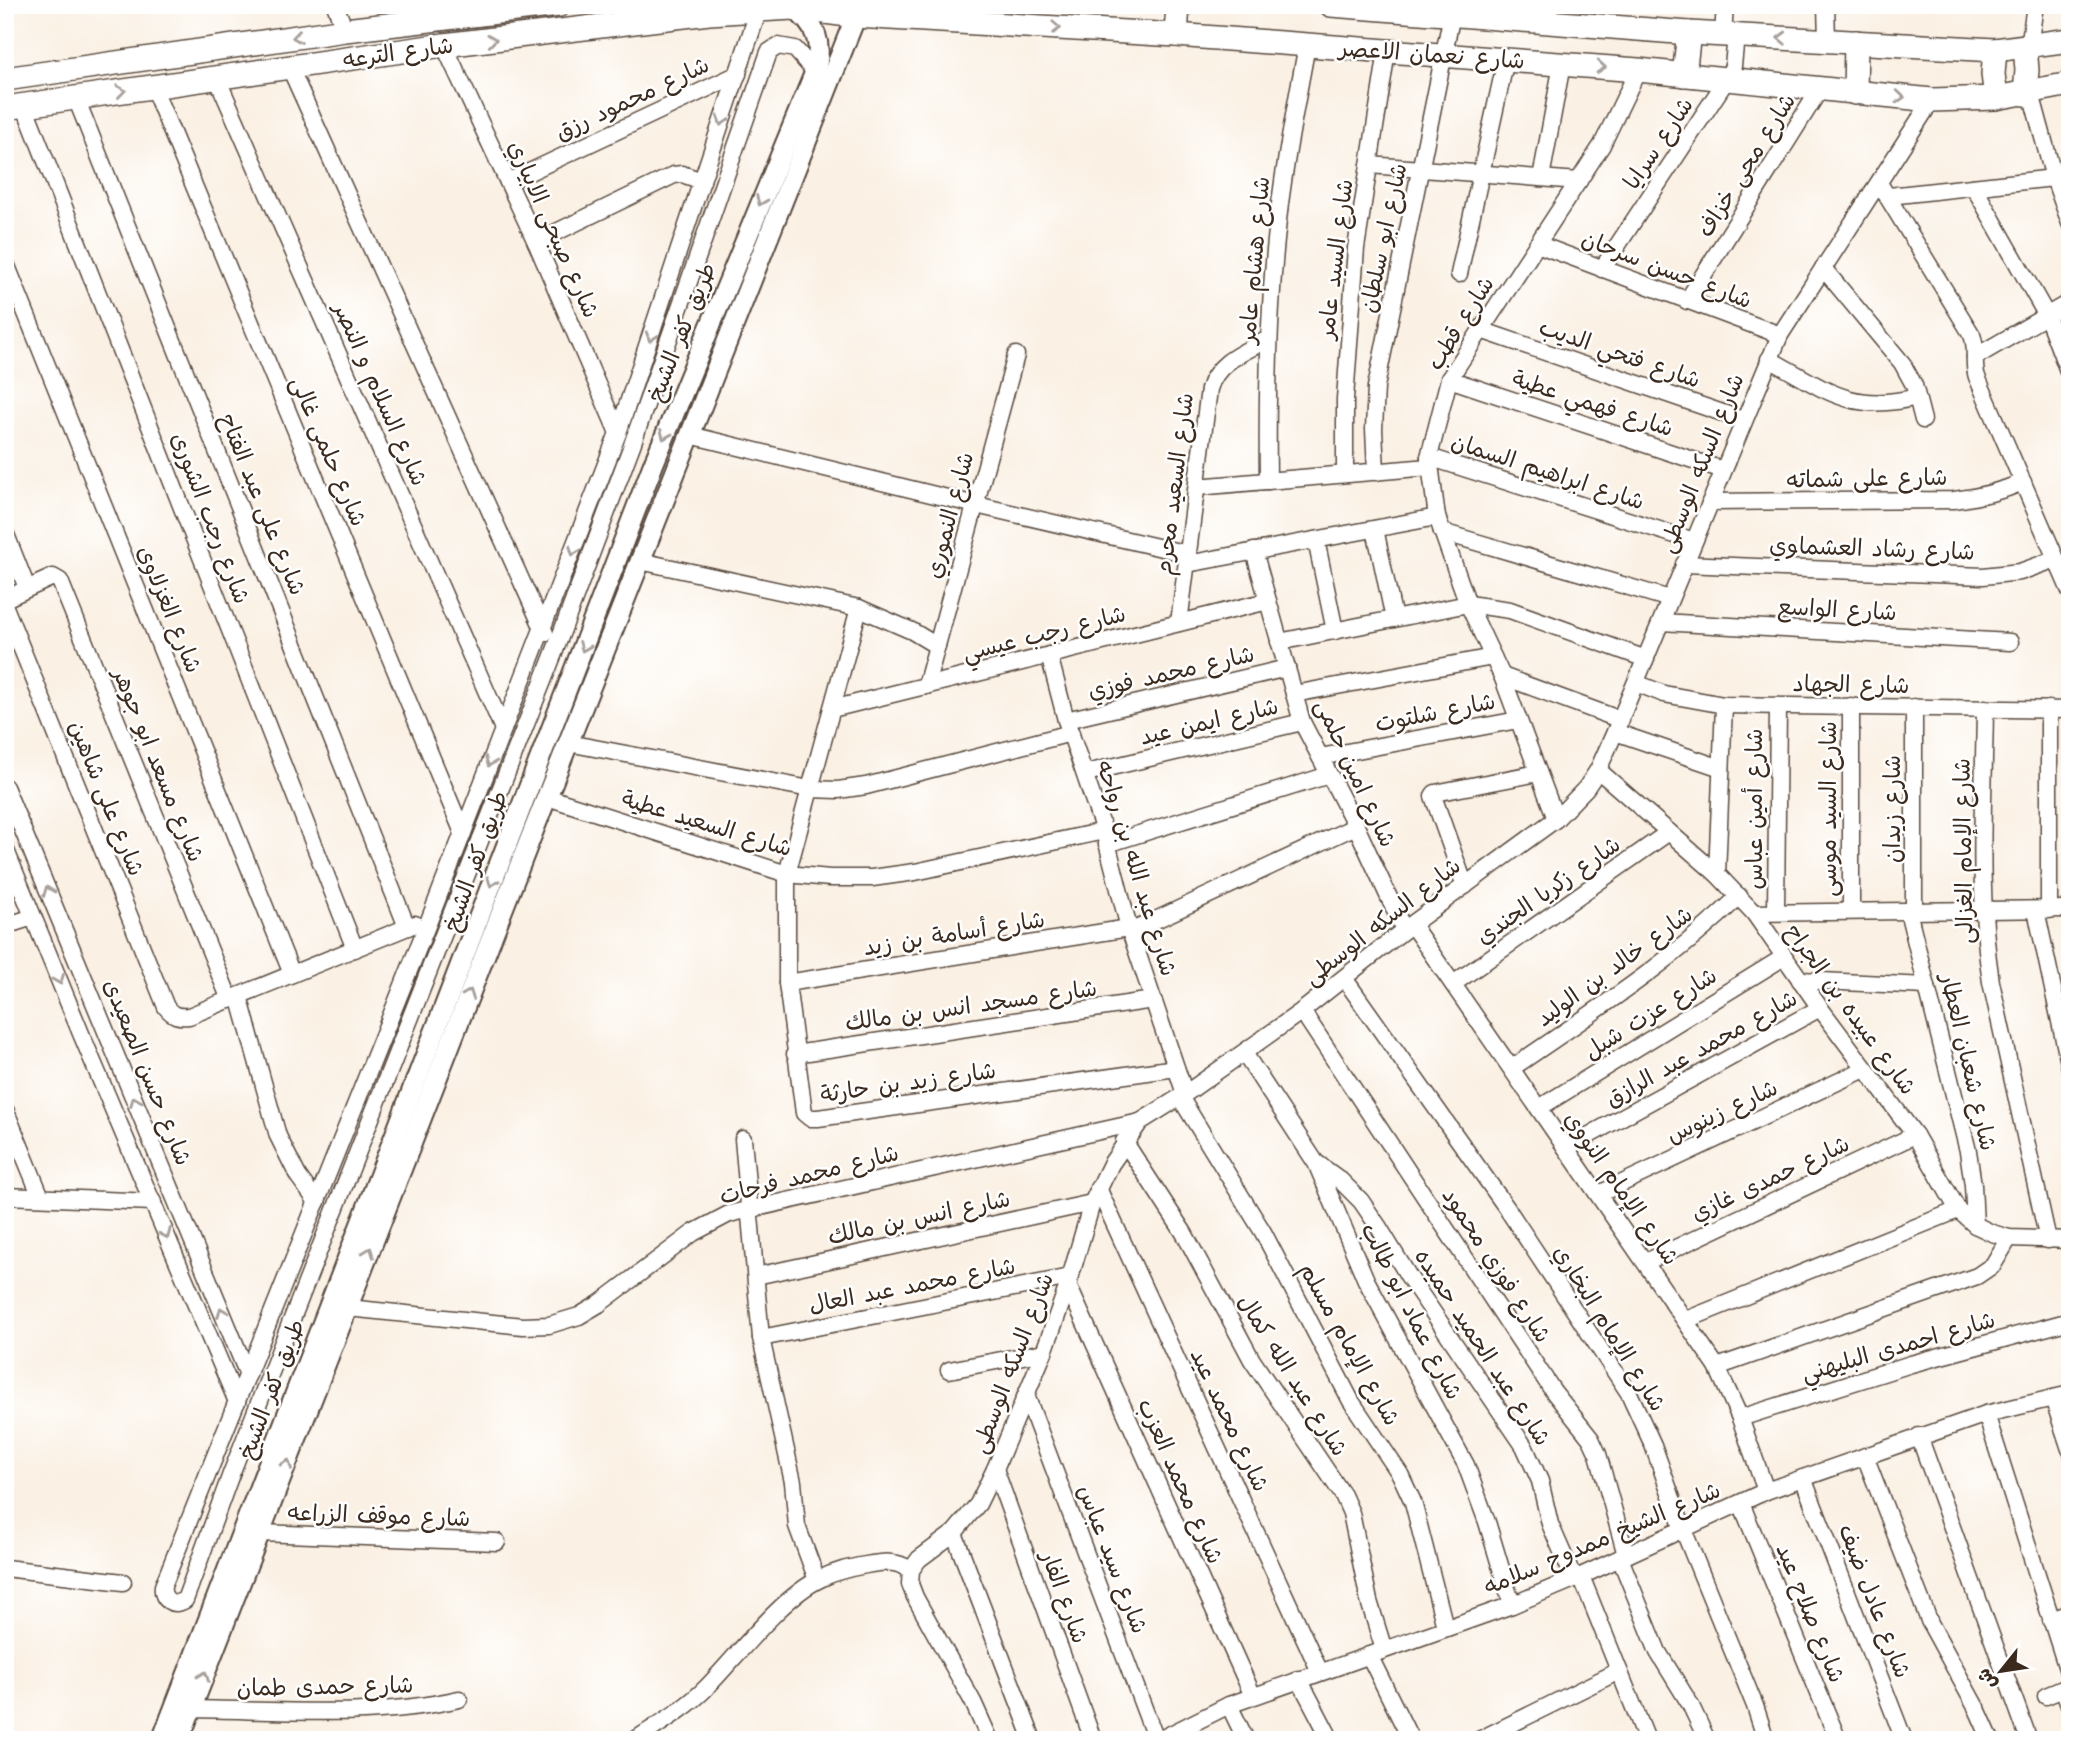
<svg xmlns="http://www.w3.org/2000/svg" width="2075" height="1745" font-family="'Architects Daughter','Playpen Sans Arabic',sans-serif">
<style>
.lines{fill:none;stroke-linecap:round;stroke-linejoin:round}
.minor-casing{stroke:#58483c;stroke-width:19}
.tertiary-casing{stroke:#58483c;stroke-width:23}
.secondary-casing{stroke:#58483c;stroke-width:26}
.minor{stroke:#fff;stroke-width:16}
.tertiary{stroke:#fff;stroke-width:19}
.secondary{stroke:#fff;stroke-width:23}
.oneway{stroke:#a79f9a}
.labels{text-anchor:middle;stroke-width:5;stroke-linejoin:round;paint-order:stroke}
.street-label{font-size:23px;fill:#3b2a1e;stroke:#fff}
</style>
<rect width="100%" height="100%" fill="#fff"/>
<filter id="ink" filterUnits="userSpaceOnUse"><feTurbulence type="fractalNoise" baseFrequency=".0143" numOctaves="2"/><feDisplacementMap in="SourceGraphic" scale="14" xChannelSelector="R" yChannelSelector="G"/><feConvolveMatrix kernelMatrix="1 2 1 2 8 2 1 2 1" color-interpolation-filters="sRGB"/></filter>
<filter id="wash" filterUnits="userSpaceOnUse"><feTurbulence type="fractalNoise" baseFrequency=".00686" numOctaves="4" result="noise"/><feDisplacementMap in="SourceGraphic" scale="28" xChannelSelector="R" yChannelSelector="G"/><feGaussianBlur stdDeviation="1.57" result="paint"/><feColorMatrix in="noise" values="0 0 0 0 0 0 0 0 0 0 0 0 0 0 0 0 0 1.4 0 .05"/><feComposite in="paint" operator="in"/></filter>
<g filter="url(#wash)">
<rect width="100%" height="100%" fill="#faf0e3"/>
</g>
<g filter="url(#ink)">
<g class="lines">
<defs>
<g id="minor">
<path d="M 335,5 L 345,30"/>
<path d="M 1826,5 L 1827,40"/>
<path d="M 759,9 L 618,433 L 430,918 L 163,1586 C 161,1600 173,1607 185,1600 L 231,1474 L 554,653 L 632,445 L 769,52 L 778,46 L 795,49 L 815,72"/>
<path d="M 1723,35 L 1725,5"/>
<path d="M 444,45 L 536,242 L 618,433"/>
<path d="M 2029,47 L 2035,5"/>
<path d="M 290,68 L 545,633"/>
<path d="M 217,78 L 503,729"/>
<path d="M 153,87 L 463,833"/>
<path d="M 2031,93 L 2054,178 L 2070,223"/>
<path d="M 76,98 L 407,927"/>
<path d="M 24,105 L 355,949"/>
<path d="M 1369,165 L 1579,181"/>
<path d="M 1541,178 L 1562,64"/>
<path d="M 508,182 L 738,74"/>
<path d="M 1879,183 L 1972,335 C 1978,350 1972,363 1977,377 L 2070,591"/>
<path d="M 1974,187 L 2047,316 L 2070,376"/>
<path d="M 1889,196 L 2054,178"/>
<path d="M 536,242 L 674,175 L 682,174 L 702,181"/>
<path d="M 1537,244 L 1780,335"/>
<path d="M 5,261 L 292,974"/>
<path d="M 1823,268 L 1902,363 L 1914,385 L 1923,420"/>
<path d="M 1602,269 L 1727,79 L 1733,66 L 1736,36"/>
<path d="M 1459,274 L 1506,59"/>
<path d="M 1687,301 L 1820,89"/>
<path d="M 1481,330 L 1743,420"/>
<path d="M 1975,357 L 2070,302"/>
<path d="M 1769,359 C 1825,389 1850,414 1917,397"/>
<path d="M 1449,379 L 1723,470"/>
<path d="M 690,435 L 976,505 L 1188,554"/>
<path d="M 1429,457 L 1694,541"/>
<path d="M 1376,472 L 1374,429 L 1376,387 L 1452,14"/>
<path d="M 1345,474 L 1345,399 L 1356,248 L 1387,51"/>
<path d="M 1268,481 C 1267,401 1268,320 1276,240 C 1282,174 1295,110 1307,45"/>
<path d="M 1197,487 L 1429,467"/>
<path d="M 1710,502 L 1954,500 C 1979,497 2000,492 2023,482"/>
<path d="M 1375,529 L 1394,619"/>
<path d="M 5,532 L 27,588"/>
<path d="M 1442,532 L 1670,599"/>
<path d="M 1316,540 L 1335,631"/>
<path d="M 1254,551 L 1302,722 L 1356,826 L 1404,930"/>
<path d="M 640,561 L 859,608 L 912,631 L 937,646"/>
<path d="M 1187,564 L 1437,517"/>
<path d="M 1684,564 L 1983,576 L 2020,572 L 2056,559"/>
<path d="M 5,599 L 53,577 L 60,581 L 230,1000"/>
<path d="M 5,607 L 166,1007 C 173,1016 178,1017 189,1016 L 415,924"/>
<path d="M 859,608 L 787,874 L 787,983 L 804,1113 L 810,1118 L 818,1118 L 1176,1068"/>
<path d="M 1661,622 L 2010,642"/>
<path d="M 1179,623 L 1209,389 C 1217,361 1245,352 1268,339"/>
<path d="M 1279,642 L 1468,604 L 1510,610 L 1646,659"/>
<path d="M 1049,655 L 1066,720 L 1104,831 L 1129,928 L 1185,1094"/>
<path d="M 1502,676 L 1621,720"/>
<path d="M 1636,683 L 1664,694 L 1724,705 L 2070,710"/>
<path d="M 926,686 L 1016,355"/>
<path d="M 1294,694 L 1493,657"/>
<path d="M 1914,707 L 1914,911"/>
<path d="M 1985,708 C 1984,799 1977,891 1991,982 L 2048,1240"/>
<path d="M 832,709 L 1268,601"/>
<path d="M 1066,720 L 1287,668"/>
<path d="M 1615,732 L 1721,768"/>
<path d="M 568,743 L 810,789 L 838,790 L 866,786 L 1071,733"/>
<path d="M 1320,757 L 1518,720"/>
<path d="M 1598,770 L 1717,874 L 1754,913 L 1820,1008 L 1915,1135 L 1958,1210 L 1975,1225 L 1992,1233 L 2009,1238 L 2070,1240"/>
<path d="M 1086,773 L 1302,722"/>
<path d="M 5,787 L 248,1375"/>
<path d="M 547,797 L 787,874 L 830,878 L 872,878 L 915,872 L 1104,831"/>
<path d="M 1556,819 L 1502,676 L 1468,604 L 1437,517 L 1429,457 L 1449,379 L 1602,145 L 1638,70"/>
<path d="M 1107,844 L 1329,775"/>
<path d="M 5,848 L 82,1036 L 237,1402"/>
<path d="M 1717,874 L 1724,705"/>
<path d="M 1465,886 L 1433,796 L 1435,793 L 1538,773"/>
<path d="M 2036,910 L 2070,1068"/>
<path d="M 2049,910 L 2049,709"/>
<path d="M 1851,911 L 1851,706"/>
<path d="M 1908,911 L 1968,1151 L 1973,1185 L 1975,1225"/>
<path d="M 1776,912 L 1778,706"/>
<path d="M 1754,913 L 2070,909"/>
<path d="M 1412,925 L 1717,1367 L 1740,1418 L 1766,1491"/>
<path d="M 5,926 L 33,917"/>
<path d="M 1130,932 L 1356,826"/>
<path d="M 1344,978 L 1506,1207 L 1629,1393 L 1653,1445 L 1683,1529 L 1755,1706 L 1766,1740"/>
<path d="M 1800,980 L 1927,986"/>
<path d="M 787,983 L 1129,928"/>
<path d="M 1453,984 L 1669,832"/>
<path d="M 239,996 L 278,1136 L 298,1176 L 317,1202"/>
<path d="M 1302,1011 L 1553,1391 L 1591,1439 L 1598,1454 L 1626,1555"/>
<path d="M 1244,1053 L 1316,1163 L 1366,1280 L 1466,1465 L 1487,1522 L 1512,1605"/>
<path d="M 795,1054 L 1153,1000"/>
<path d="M 1512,1068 C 1590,1014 1671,963 1739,896"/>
<path d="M 1180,1097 L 1263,1232 L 1351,1401 L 1400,1474 L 1413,1502 L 1445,1627"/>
<path d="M 1539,1108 L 1784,957"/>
<path d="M 5,1109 L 41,1197"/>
<path d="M 743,1139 L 761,1338 L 793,1482 L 797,1526 L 817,1580"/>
<path d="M 1124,1141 L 1184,1233 L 1252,1360 L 1343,1495 L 1351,1513 L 1369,1601 L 1384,1650"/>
<path d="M 1566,1148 L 1820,1008"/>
<path d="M 1318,1164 L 1340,1180 L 1361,1201 L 1378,1226 L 1409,1277 L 1524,1446 L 1540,1481 L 1550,1524 L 1574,1579"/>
<path d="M 1098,1188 L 1320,1672"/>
<path d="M 1599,1194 L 1865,1069"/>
<path d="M 5,1196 L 153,1202"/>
<path d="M 1646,1262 L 1915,1135"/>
<path d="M 756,1276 L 1092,1203"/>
<path d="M 1068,1285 L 1253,1696"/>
<path d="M 348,1308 L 523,1326 L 549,1325 L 579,1316 L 599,1304 L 693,1233 L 729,1214 L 1140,1122"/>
<path d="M 1686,1320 L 1958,1210"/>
<path d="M 761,1338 L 1070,1277"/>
<path d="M 1717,1367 L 1977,1276 L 1993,1265 L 2009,1238"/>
<path d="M 949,1370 L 1044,1352"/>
<path d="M 1026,1395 L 1156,1740"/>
<path d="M 2053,1398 L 2070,1449"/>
<path d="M 1986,1414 L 2070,1678"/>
<path d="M 1740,1418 L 1911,1364 L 2070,1321"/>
<path d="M 1919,1436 L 2029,1740"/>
<path d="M 1865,1456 L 1930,1623 L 1978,1711 L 1991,1740"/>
<path d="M 995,1469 L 1093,1740"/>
<path d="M 1803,1478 L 1904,1740"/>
<path d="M 1741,1503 L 1838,1740"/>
<path d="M 260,1533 L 497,1542"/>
<path d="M 954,1533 L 1033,1740"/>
<path d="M 1620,1558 L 1658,1652 L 1690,1704 L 1707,1740"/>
<path d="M 5,1568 L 123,1582"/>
<path d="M 1581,1576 L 1647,1740"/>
<path d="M 2051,1621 L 2070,1612"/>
<path d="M 1369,1655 L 1411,1740"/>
<path d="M 1299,1679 L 1331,1740"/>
<path d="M 2063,1689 L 2070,1708"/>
<path d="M 2046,1696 L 2070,1686"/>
<path d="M 1229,1705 L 1246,1740"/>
<path d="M 191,1709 C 280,1710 371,1719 459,1699"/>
<path d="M 635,1740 C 659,1724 685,1709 705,1689 C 736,1658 781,1597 820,1579 C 835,1571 849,1568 866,1565 C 883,1562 896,1560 911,1570"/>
<path d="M 990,1740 L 973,1702 L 915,1597 L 910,1584 L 911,1570 L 919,1559 L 954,1533 L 978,1504 L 995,1469 L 1044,1352 L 1068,1285 L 1092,1203 L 1111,1164 L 1140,1122 L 1185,1094 L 1302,1011 L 1404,930 L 1556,819 L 1586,788 L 1598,770 L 1615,732 L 1780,335 L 1932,100"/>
<path d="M 1159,1740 L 1229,1705 L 1512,1605 L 1581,1576 L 1766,1491 L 1986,1414 L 2070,1394"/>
<path d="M 1479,1740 L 1619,1671"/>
</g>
<g id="tertiary">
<path d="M 162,1740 L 653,465 L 815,72 C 823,44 817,25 793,8"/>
<path d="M 179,1740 L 527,847 L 856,16"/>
</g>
<g id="secondary">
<path d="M 1331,5 L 1689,33 L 1995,50 L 2070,40"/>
<path d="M 1176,35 L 1178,5"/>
<path d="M 2025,47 L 2027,70 L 2025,94"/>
<path d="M 1995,50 L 1993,74 L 1996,98"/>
<path d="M 1684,75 L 1689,33"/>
<path d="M 5,79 L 345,30 L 559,5"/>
<path d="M 1855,93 L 1856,42"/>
<path d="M 5,108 L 444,45 L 709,13 L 793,8 L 856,16 L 1176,35 L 1638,70 L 1932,100 L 1996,98 L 2070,84"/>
</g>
</defs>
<use href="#minor" class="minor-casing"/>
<use href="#tertiary" class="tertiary-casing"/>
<use href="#secondary" class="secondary-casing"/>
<use href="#minor" class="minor"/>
<use href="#tertiary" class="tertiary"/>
<use href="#secondary" class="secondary"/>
</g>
<defs><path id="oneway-chevron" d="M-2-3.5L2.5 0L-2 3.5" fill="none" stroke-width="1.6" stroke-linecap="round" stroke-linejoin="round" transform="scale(1.75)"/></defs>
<g class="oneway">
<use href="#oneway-chevron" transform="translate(1056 28) rotate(3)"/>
<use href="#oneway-chevron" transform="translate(297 37) rotate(172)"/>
<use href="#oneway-chevron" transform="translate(1782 38) rotate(-178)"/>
<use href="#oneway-chevron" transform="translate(492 40) rotate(-7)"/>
<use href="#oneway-chevron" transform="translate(1601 67) rotate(5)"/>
<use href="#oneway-chevron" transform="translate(121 91) rotate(-8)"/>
<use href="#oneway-chevron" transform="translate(1900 97) rotate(5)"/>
<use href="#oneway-chevron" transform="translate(722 121) rotate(108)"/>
<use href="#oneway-chevron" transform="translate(761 201) rotate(112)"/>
<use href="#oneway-chevron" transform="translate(651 337) rotate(108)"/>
<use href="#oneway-chevron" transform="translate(665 435) rotate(112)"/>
<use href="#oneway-chevron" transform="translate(574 551) rotate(111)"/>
<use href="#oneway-chevron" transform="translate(584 647) rotate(112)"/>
<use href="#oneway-chevron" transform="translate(490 762) rotate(111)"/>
<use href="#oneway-chevron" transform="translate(492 882) rotate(110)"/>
<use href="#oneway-chevron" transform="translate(48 891) rotate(-112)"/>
<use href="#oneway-chevron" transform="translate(59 980) rotate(68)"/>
<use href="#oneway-chevron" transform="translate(469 994) rotate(-69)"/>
<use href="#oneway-chevron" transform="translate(135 1101) rotate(-112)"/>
<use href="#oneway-chevron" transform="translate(166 1234) rotate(67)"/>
<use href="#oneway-chevron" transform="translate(369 1252) rotate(-69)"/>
<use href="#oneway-chevron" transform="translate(222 1312) rotate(-112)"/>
<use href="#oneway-chevron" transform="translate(287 1464) rotate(-69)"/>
<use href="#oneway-chevron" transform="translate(204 1676) rotate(-69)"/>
</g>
</g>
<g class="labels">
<g class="street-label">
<text transform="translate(398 52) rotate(-8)" y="8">شارع الترعه</text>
<text transform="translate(1432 54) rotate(4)" y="8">شارع نعمان الاعصر</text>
<text transform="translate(632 98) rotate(-25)" y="8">شارع محمود رزق</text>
<text transform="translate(1658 143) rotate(-56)" y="8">شارع سرايا</text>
<text transform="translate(1746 165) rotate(-58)" y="8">شارع محى خزاف</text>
<text transform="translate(554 229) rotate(66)" y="8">شارع صبحى الابياري</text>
<text transform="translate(1383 238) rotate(-78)" y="8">شارع ابو سلطان</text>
<text transform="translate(1335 259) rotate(-83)" y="8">شارع السيد عامر</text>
<text transform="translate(1254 260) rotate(-85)" y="8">شارع هشام عامر</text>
<text transform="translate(1667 269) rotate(21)" y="8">شارع حسن سرحان</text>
<text transform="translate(1460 323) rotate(-58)" y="8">شارع قطب</text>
<text transform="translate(681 332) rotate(-68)" y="8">طريق كفر الشيخ</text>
<text transform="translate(1620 353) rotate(19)" y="8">شارع فتحي الديب</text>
<text transform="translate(381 394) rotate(66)" y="8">شارع السلام و النصر</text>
<text transform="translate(1593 403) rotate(18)" y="8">شارع فهمي عطية</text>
<text transform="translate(329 451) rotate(67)" y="8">شارع حلمى غالى</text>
<text transform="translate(1701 463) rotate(-68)" y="8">شارع السكه الوسطى</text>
<text transform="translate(1548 471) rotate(18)" y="8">شارع ابراهيم السمان</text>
<text transform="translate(1867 478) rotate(-1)" y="8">شارع على شماته</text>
<text transform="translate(1174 484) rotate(-83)" y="8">شارع السعيد محرم</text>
<text transform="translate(263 504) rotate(68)" y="8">شارع على عبد الفتاح</text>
<text transform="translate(949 515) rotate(-75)" y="8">شارع النموري</text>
<text transform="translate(211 518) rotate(69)" y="8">شارع رجب الشورى</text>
<text transform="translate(1872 548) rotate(2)" y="8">شارع رشاد العشماوي</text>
<text transform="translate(170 609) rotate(68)" y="8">شارع الغزلاوى</text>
<text transform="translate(1837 609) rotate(3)" y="8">شارع الواسع</text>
<text transform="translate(1044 633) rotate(-14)" y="8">شارع رجب عيسي</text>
<text transform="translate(1171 672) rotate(-13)" y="8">شارع محمد فوزي</text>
<text transform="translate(1851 684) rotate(1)" y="8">شارع الجهاد</text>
<text transform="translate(1435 712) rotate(-11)" y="8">شارع شلتوت</text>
<text transform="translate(1209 721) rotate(-13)" y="8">شارع ايمن عيد</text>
<text transform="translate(159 765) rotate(68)" y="8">شارع مسعد ابو جوهر</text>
<text transform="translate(1356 773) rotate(65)" y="8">شارع امين حلمى</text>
<text transform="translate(107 798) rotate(68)" y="8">شارع على شاهين</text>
<text transform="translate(1754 809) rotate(-90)" y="8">شارع أمين عباس</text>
<text transform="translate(1828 809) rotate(-90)" y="8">شارع السيد موسى</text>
<text transform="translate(1892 809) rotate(-90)" y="8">شارع زيدان</text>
<text transform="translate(707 823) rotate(17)" y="8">شارع السعيد عطية</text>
<text transform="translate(1963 851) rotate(-91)" y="8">شارع الإمام الغزالى</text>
<text transform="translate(475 861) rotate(-70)" y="8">طريق كفر الشيخ</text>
<text transform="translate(1137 868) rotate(73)" y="8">شارع عبد الله بن رواحه</text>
<text transform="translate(1548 890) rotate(-35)" y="8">شارع زكريا الجندي</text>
<text transform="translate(1382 921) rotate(-38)" y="8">شارع السكه الوسطى</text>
<text transform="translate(954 933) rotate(-9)" y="8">شارع أسامة بن زيد</text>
<text transform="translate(1614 966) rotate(-36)" y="8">شارع خالد بن الوليد</text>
<text transform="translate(971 1005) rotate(-8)" y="8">شارع مسجد انس بن مالك</text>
<text transform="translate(1851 1009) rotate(54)" y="8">شارع عبيده بن الجراح</text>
<text transform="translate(1650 1013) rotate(-32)" y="8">شارع عزت شبل</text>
<text transform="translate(1701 1048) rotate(-29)" y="8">شارع محمد عبد الرازق</text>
<text transform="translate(1969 1062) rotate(77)" y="8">شارع شعبان العطار</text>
<text transform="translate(148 1072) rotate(68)" y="8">شارع حسن الصعيدى</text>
<text transform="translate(908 1082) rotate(-8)" y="8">شارع زيد بن حارثة</text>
<text transform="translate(1722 1111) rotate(-25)" y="8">شارع زينوس</text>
<text transform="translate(809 1174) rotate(-14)" y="8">شارع محمد فرحات</text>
<text transform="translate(1770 1178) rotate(-25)" y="8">شارع حمدى غازي</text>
<text transform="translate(1622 1188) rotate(55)" y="8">شارع الإمام النووي</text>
<text transform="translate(919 1217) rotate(-12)" y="8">شارع انس بن مالك</text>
<text transform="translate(1497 1265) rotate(57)" y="8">شارع فوزي محمود</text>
<text transform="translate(912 1285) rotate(-11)" y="8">شارع محمد عبد العال</text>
<text transform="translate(1412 1311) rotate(63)" y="8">شارع عماد ابو طالب</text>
<text transform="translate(1610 1328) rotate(58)" y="8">شارع الإمام البخاري</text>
<text transform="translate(1350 1344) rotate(61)" y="8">شارع الإمام مسلم</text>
<text transform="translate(1898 1346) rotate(-16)" y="8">شارع احمدى البليهني</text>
<text transform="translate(1483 1347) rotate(57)" y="8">شارع عبد الحميد حميده</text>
<text transform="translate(1012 1363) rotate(-69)" y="8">شارع السكه الوسطى</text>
<text transform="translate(1293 1375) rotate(58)" y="8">شارع عبد الله كمال</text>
<text transform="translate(271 1389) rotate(-69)" y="8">طريق كفر الشيخ</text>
<text transform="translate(1230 1420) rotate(65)" y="8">شارع محمد عيد</text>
<text transform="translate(1181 1481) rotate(66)" y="8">شارع محمد العزب</text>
<text transform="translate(379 1515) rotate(2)" y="8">شارع موقف الزراعه</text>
<text transform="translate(1602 1538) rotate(-23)" y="8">شارع الشيخ ممدوح سلامه</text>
<text transform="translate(1113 1559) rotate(69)" y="8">شارع سيد عباس</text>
<text transform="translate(1065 1597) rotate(70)" y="8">شارع الفار</text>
<text transform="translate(1875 1601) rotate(69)" y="8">شارع عادل ضيف</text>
<text transform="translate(1811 1613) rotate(68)" y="8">شارع صلاح عيد</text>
<text transform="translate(325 1686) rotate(-1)" y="8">شارع حمدى طمان</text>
</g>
</g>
<rect width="2075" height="1745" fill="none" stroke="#fff" stroke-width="28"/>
<g transform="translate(2001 1671) rotate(240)" stroke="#ffffff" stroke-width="5" paint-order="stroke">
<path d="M0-5L12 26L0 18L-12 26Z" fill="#3b2a1e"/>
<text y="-10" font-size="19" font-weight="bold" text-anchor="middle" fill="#3b2a1e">ش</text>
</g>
</svg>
